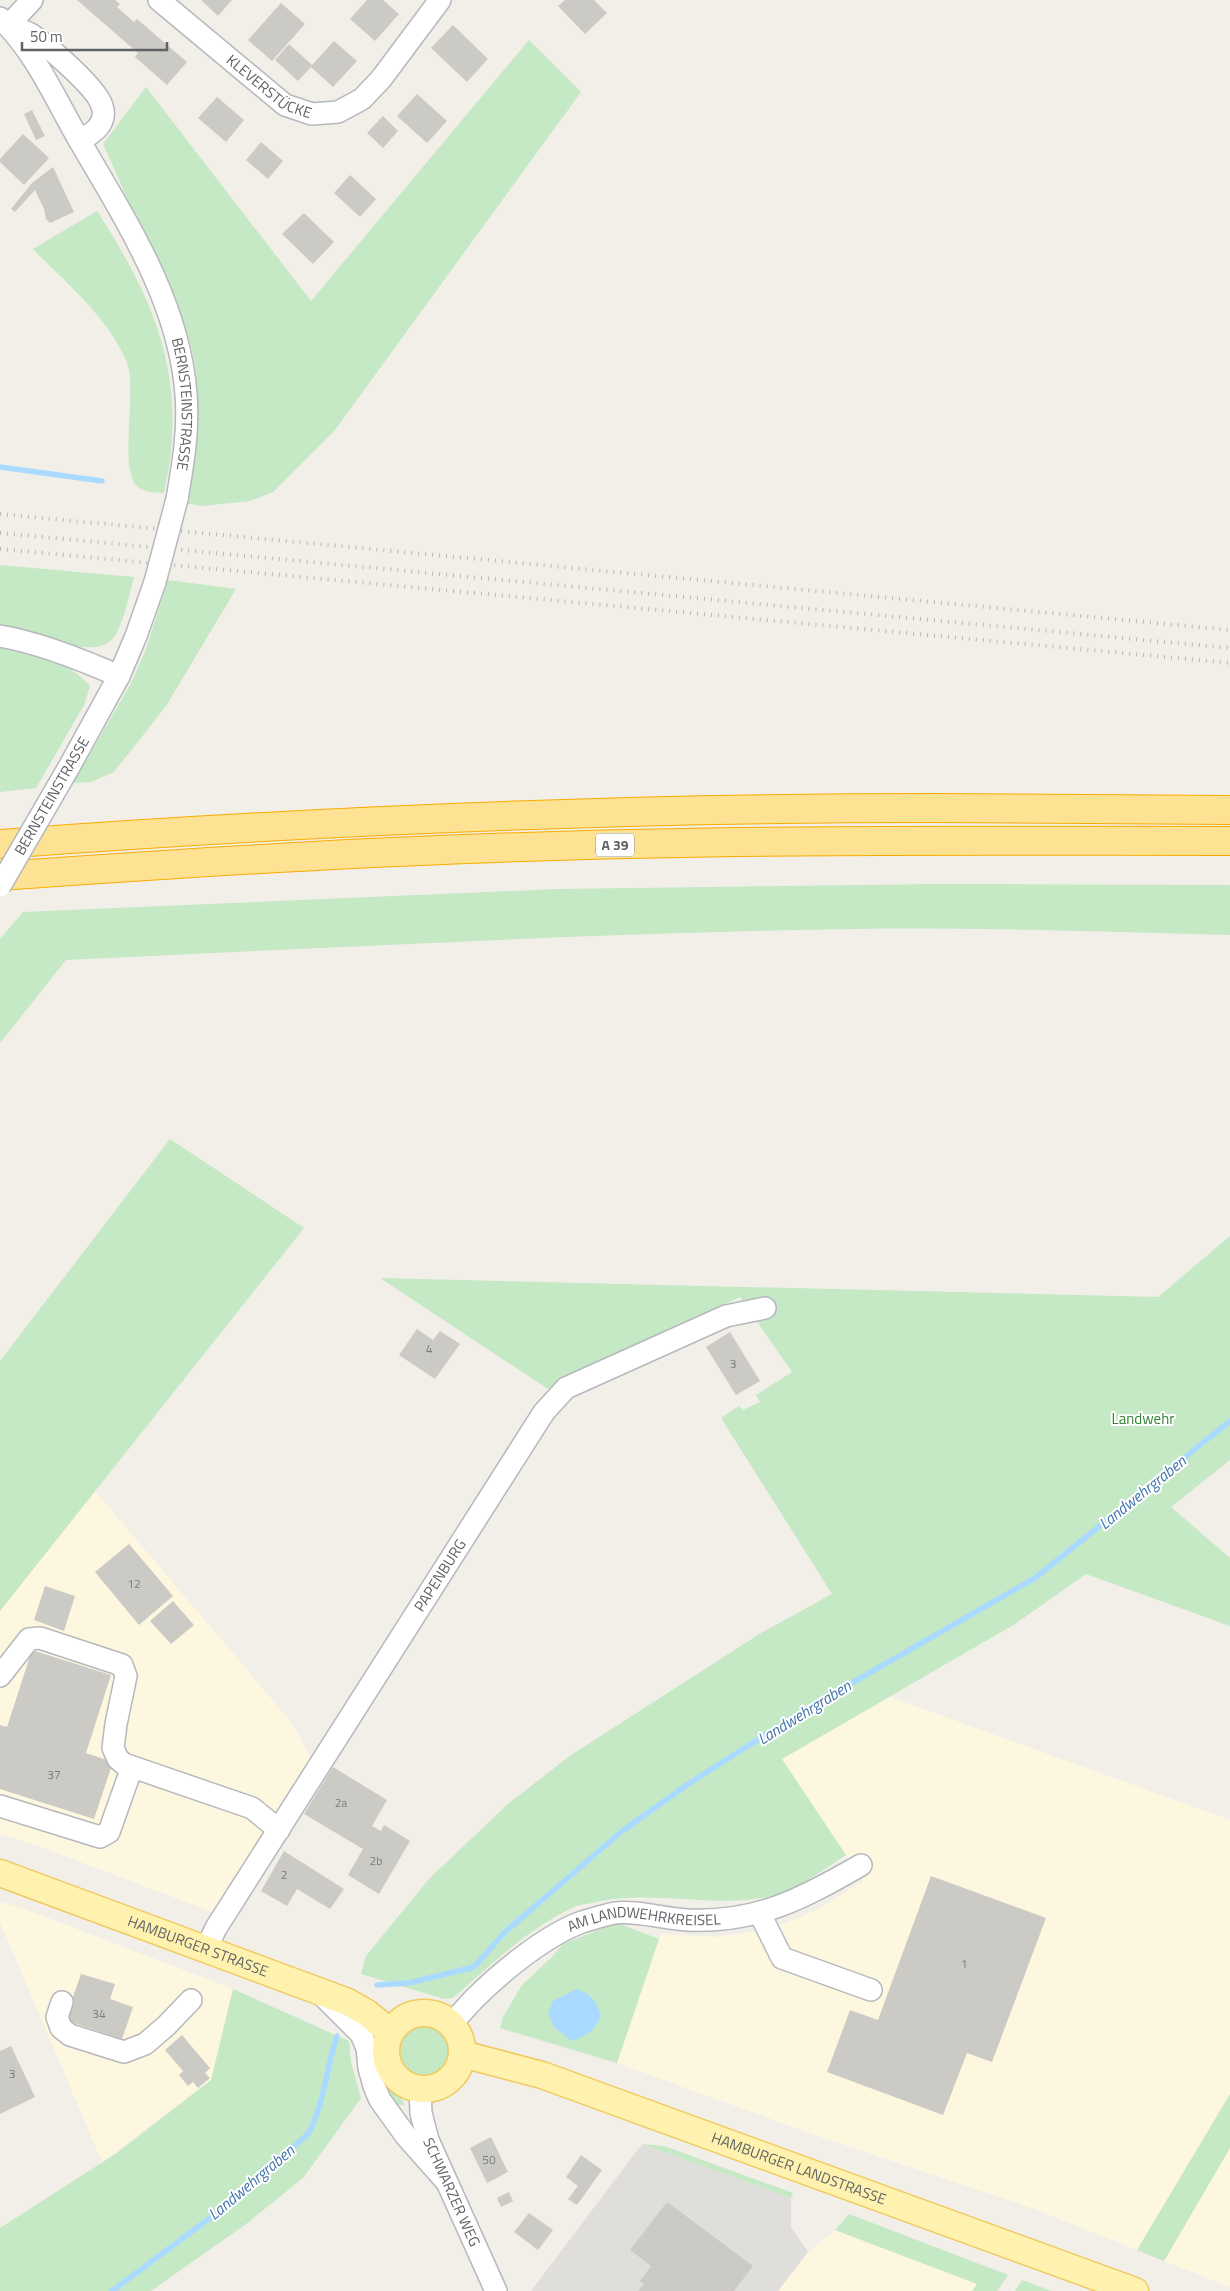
<svg xmlns="http://www.w3.org/2000/svg" width="1230" height="2291" font-family="'Titillium Web',sans-serif">
<style>
.commercial{fill:#fef7e0}
.industrial{fill:#e0deda}
.green{fill:#c5e8c5}
.water{fill:#aadaff}
.lines{fill:none;stroke-linecap:round;stroke-linejoin:round}
.stream{stroke:#aadaff;stroke-width:5.5}
.building{fill:#cccac5}
.minor-casing{stroke:#b5b8bc;stroke-width:24}
.major-casing{stroke:#f2c960;stroke-width:29}
.highway-casing{stroke:#f9ab00;stroke-width:30}
.minor{stroke:#fff;stroke-width:21}
.major{stroke:#fff2af;stroke-width:26}
.highway{stroke:#fde293;stroke-width:28}
.rail{stroke:#b6b7b8;stroke-width:4;stroke-dasharray:1 6;stroke-linecap:butt}
.minor-bridge-casing{stroke:#b5b8bc;stroke-width:24;stroke-linecap:butt}
.minor-bridge{stroke:#fff;stroke-width:21}
.labels{text-anchor:middle;stroke-width:4;stroke-linejoin:round;paint-order:stroke}
.number-label{font-size:12px;fill:#7a7d7f}
.shield{fill:#fff;stroke:#8f9295;stroke-width:1}
.shield-label{font-size:14px;font-weight:bold;fill:#5f6368}
.street-label{font-size:15px;fill:#5f6368;stroke:#fff}
.park-label{font-size:15px;fill:#348238;stroke:#fff}
.water-label{font-size:16px;font-style:italic;fill:#4174aa;stroke:#fff}
</style>
<rect width="100%" height="100%" fill="#f1efe8"/>
<g class="commercial">
<path d="M 95,1491 L 292,1723 L 314,1764 L 268,1836 L 242,1866 L 212,1912 L 44,1848 L 0,1834 L 0,1611 Z"/>
<path d="M 890,1697 L 1230,1820 L 1230,2094 L 1137,2250 L 1034,2209 L 812,2134 L 617,2063 L 661,1934 L 716,1937 L 770,1929 L 815,1911 L 863,1881 L 782,1759 Z"/>
<path d="M 0,1902 L 22,1908 L 233,1989 L 211,2080 L 102,2162 L 0,1922 Z"/>
<path d="M 1230,2148 L 1230,2287 L 1164,2261 Z"/>
<path d="M 835,2230 L 977,2284 L 972,2291 L 778,2291 L 808,2252 Z"/>
</g>
<path class="industrial" d="M 642,2144 L 791,2198 L 791,2227 L 808,2252 L 778,2291 L 531,2291 Z"/>
<g class="green">
<path d="M 529,40 L 581,92 L 335,430 L 273,492 L 250,501 L 202,506 L 184,503 C 198,453 203,401 192,350 C 183,314 164,281 149,248 C 133,214 119,178 103,144 L 146,87 L 311,301 Z"/>
<path d="M 97,211 C 157,304 189,381 164,493 C 156,492 145,493 138,487 C 117,471 139,387 126,360 C 106,315 66,283 33,249 Z"/>
<path d="M 0,565 L 134,577 C 129,593 123,632 109,642 C 88,658 25,633 0,626 Z"/>
<path d="M 168,580 L 236,589 L 166,706 L 114,772 L 91,782 L 73,783 L 130,685 L 145,652 Z"/>
<path d="M 0,644 C 32,651 67,660 90,686 L 84,705 L 36,788 L 0,792 Z"/>
<path d="M 938,884 L 1230,885 L 1230,935 C 1105,932 980,927 856,929 C 592,933 329,948 66,960 L 0,1043 L 0,939 L 23,912 L 558,889 Z"/>
<path d="M 170,1139 L 304,1228 L 0,1611 L 0,1361 Z"/>
<path d="M 1230,1236 L 1230,1460 L 1171,1507 L 1230,1558 L 1230,1626 L 1086,1574 L 1015,1624 L 782,1759 L 846,1855 C 821,1871 792,1894 762,1898 C 707,1907 651,1890 596,1902 C 589,1904 580,1904 574,1907 C 530,1927 489,1966 453,1998 L 444,1999 L 361,1974 L 366,1956 L 429,1879 L 508,1804 L 571,1755 L 761,1633 L 832,1594 L 721,1418 L 739,1406 L 743,1410 L 760,1402 L 756,1395 L 792,1372 L 740,1297 L 548,1389 L 380,1278 L 1158,1297 Z"/>
<path d="M 617,1923 L 659,1939 L 617,2063 L 500,2028 L 503,2017 L 522,1985 L 553,1956 L 563,1944 Z"/>
<path d="M 233,1989 L 349,2041 L 351,2062 L 361,2098 L 303,2178 L 246,2224 L 151,2291 L 0,2291 L 0,2228 L 117,2153 L 211,2080 Z"/>
<circle cx="424" cy="2051" r="24"/>
<path d="M 376,2041 L 381,2069 L 399,2093 L 405,2105 L 393,2105 L 378,2070 Z"/>
<path d="M 1230,2094 L 1230,2148 L 1164,2261 L 1137,2250 Z"/>
<path d="M 642,2144 L 664,2146 L 793,2193 L 791,2198 Z"/>
<path d="M 849,2214 L 1008,2275 L 997,2291 L 972,2291 L 977,2284 L 835,2230 Z"/>
<path d="M 1022,2280 L 1052,2291 L 1015,2291 Z"/>
</g>
<path class="water" d="M 577,1989 C 591,1994 596,2001 601,2015 C 595,2030 587,2036 572,2041 L 555,2028 L 548,2014 L 553,2001 Z"/>
<g class="lines">
<g class="stream">
<path d="M 0,467 L 102,481"/>
<path d="M 377,1985 L 409,1983 L 474,1967 L 505,1932 L 621,1832 L 688,1784 L 803,1711 L 1035,1578 L 1230,1421"/>
<path d="M 112,2291 L 214,2215 L 308,2134 C 323,2108 327,2065 337,2036"/>
</g>
</g>
<g class="building">
<path d="M 77,0 L 115,0 L 120,4 L 117,7 L 134,22 L 137,19 L 187,62 L 167,85 L 135,57 L 138,53 Z"/>
<path d="M 201,0 L 232,0 L 218,16 Z"/>
<path d="M 367,0 L 383,0 L 399,14 L 375,41 L 350,19 Z"/>
<path d="M 565,0 L 594,0 L 607,13 L 585,34 L 558,6 Z"/>
<path d="M 281,3 L 305,24 L 272,61 L 248,40 Z"/>
<path d="M 453,25 L 488,59 L 467,82 L 431,48 Z"/>
<path d="M 334,41 L 357,61 L 333,87 L 311,67 L 298,81 L 275,60 L 289,44 L 312,65 Z"/>
<path d="M 417,94 L 447,121 L 427,143 L 397,116 Z"/>
<path d="M 217,97 L 244,120 L 226,142 L 198,118 Z"/>
<path d="M 32,110 L 45,136 L 36,140 L 24,114 Z"/>
<path d="M 383,116 L 398,131 L 383,148 L 367,133 Z"/>
<path d="M 23,134 L 49,158 L 24,185 L 0,162 L 0,159 Z"/>
<path d="M 261,142 L 283,161 L 268,179 L 246,160 Z"/>
<path d="M 53,167 L 74,212 L 50,223 L 46,219 L 44,209 L 35,190 L 15,212 L 11,209 L 32,183 Z"/>
<path d="M 350,175 L 376,199 L 360,217 L 334,193 Z"/>
<path d="M 304,213 L 334,242 L 313,264 L 282,234 Z"/>
<path d="M 417,1329 L 433,1340 L 440,1331 L 460,1344 L 435,1379 L 399,1355 Z"/>
<path d="M 730,1332 L 760,1381 L 736,1395 L 706,1347 Z"/>
<path d="M 129,1544 L 173,1596 L 139,1625 L 95,1572 Z"/>
<path d="M 45,1586 L 75,1596 L 64,1631 L 34,1620 Z"/>
<path d="M 173,1601 L 194,1625 L 171,1644 L 150,1621 Z"/>
<path d="M 32,1650 L 111,1675 L 86,1753 L 113,1762 L 94,1819 L 0,1789 L 0,1725 L 7,1727 Z"/>
<path d="M 333,1767 L 387,1800 L 372,1826 L 381,1831 L 384,1825 L 410,1841 L 379,1894 L 348,1875 L 363,1849 L 304,1814 Z"/>
<path d="M 284,1851 L 344,1889 L 330,1909 L 297,1889 L 287,1906 L 261,1891 Z"/>
<path d="M 931,1876 L 1046,1918 L 992,2062 L 967,2053 L 943,2115 L 827,2072 L 850,2010 L 878,2020 Z"/>
<path d="M 81,1974 L 115,1984 L 110,1999 L 133,2007 L 122,2039 L 65,2020 Z"/>
<path d="M 182,2035 L 210,2068 L 205,2073 L 210,2078 L 198,2088 L 193,2082 L 188,2086 L 179,2075 L 183,2071 L 165,2050 Z"/>
<path d="M 11,2046 L 35,2097 L 0,2114 L 0,2051 Z"/>
<path d="M 491,2137 L 508,2172 L 487,2183 L 470,2148 Z"/>
<path d="M 581,2155 L 602,2170 L 577,2205 L 568,2199 L 578,2186 L 566,2177 Z"/>
<path d="M 509,2192 L 513,2201 L 501,2207 L 497,2198 Z"/>
<path d="M 667,2202 L 753,2266 L 734,2291 L 638,2291 L 644,2284 L 640,2281 L 651,2266 L 630,2250 Z"/>
<path d="M 529,2213 L 553,2230 L 538,2250 L 514,2232 Z"/>
</g>
<g class="lines">
<defs>
<g id="minor">
<path id="s1" d="M 159,0 L 285,105 L 312,114 L 338,112 L 362,99 L 381,79 L 440,0"/>
<path id="s2" d="M 0,18 C 34,50 55,98 78,138 C 124,218 179,300 186,394 C 189,430 183,464 177,499"/>
<path d="M 8,26 L 32,0"/>
<path d="M 11,27 C 18,29 26,31 32,35 C 48,46 98,89 102,106 C 108,123 93,134 79,140"/>
<path d="M 0,636 C 36,642 85,661 119,676"/>
<path d="M 69,767 L 119,676 L 136,636 L 155,582"/>
<path d="M 0,1676 L 29,1639 L 40,1638 L 122,1665 L 126,1676 L 116,1724 L 113,1748 L 118,1759 L 124,1764 L 252,1808 L 279,1830"/>
<path d="M 0,1806 L 100,1837 L 109,1832 L 132,1767"/>
<path d="M 760,1914 L 782,1958 L 871,1990"/>
<path id="s3" d="M 206,1949 L 216,1928 L 544,1412 L 566,1388 L 726,1316 L 765,1308"/>
<path d="M 320,1993 L 361,2034 L 367,2048 L 369,2068 L 374,2086 L 380,2100 L 406,2136 L 444,2179"/>
<path d="M 62,2002 L 57,2017 L 61,2028 L 70,2035 L 124,2052 L 145,2044 L 166,2026 L 191,2000"/>
<path id="s4" d="M 450,2023 C 460,2016 466,2007 474,1999 C 501,1972 546,1935 582,1922 C 592,1919 604,1915 615,1913 C 634,1910 666,1919 687,1920 C 757,1923 802,1899 861,1865"/>
<path id="s5" d="M 420,2089 L 421,2113 L 428,2140 L 496,2291"/>
</g>
<g id="major">
<path id="s6" d="M 0,1873 L 348,2002 L 367,2013 L 390,2032"/>
<circle cx="424" cy="2051" r="38"/>
<path id="s7" d="M 462,2054 L 542,2075 L 1135,2291"/>
</g>
<g id="highway">
<path d="M 0,844 C 310,821 622,808 933,808 C 1032,808 1131,809 1230,810"/>
<path d="M 0,876 C 185,863 370,851 556,846 C 780,839 1005,841 1230,841"/>
</g>
</defs>
<use href="#minor" class="minor-casing"/>
<use href="#major" class="major-casing"/>
<use href="#highway" class="highway-casing"/>
<use href="#minor" class="minor"/>
<use href="#major" class="major"/>
<use href="#highway" class="highway"/>
<g class="rail">
<path d="M 0,514 L 1230,630"/>
<path d="M 0,533 L 1230,648"/>
<path d="M 0,549 L 1230,663"/>
</g>
<defs>
<g id="minor-bridge">
<path d="M 155,582 L 177,499"/>
<path d="M 0,886 L 69,767"/>
</g>
</defs>
<use href="#minor-bridge" class="minor-bridge-casing"/>
<use href="#minor-bridge" class="minor-bridge"/>
</g>
<g class="labels">
<g class="number-label">
<text x="429" y="1353">4</text>
<text x="733" y="1368">3</text>
<text x="134" y="1588">12</text>
<text x="54" y="1779">37</text>
<text x="341" y="1807">2a</text>
<text x="376" y="1865">2b</text>
<text x="284" y="1879">2</text>
<text x="964" y="1968">1</text>
<text x="99" y="2018">34</text>
<text x="12" y="2078">3</text>
<text x="489" y="2164">50</text>
</g>
<rect class="shield" x="596" y="833.5" width="38" height="23" rx="4"/>
<g class="shield-label">
<text x="615" y="850">A 39</text>
</g>
<g class="street-label">
<text dy="5" stroke="none"><textPath href="#s1" startOffset="141">KLEVERSTÜCKE</textPath></text>
<text dy="5" stroke="none"><textPath href="#s2" startOffset="434">BERNSTEINSTRASSE</textPath></text>
<text transform="translate(52 796) rotate(-60)" y="5">BERNSTEINSTRASSE</text>
<text dy="5" stroke="none"><textPath href="#s3" startOffset="441">PAPENBURG</textPath></text>
<text dy="5" stroke="none"><textPath href="#s4" startOffset="230">AM LANDWEHRKREISEL</textPath></text>
<text dy="5" stroke="none"><textPath href="#s6" startOffset="211">HAMBURGER STRASSE</textPath></text>
<text dy="5" stroke="none"><textPath href="#s7" startOffset="356">HAMBURGER LANDSTRASSE</textPath></text>
<text dy="5" stroke="none"><textPath href="#s5" startOffset="109">SCHWARZER WEG</textPath></text>
</g>
<g class="park-label">
<text x="1143" y="1424">Landwehr</text>
</g>
<g class="water-label">
<text transform="translate(1142 1492) rotate(-39)" y="6">Landwehrgraben</text>
<text transform="translate(804 1712) rotate(-32)" y="6">Landwehrgraben</text>
<text transform="translate(251 2182) rotate(-40)" y="6">Landwehrgraben</text>
</g>
</g>
<path d="M22 42v8h145v-8" fill="none" stroke="#5f6368" stroke-width="2.5"/>
<text x="30" y="42" font-size="15" fill="#5f6368" stroke="#ffffff" stroke-width="4" paint-order="stroke">50 m</text>
</svg>
